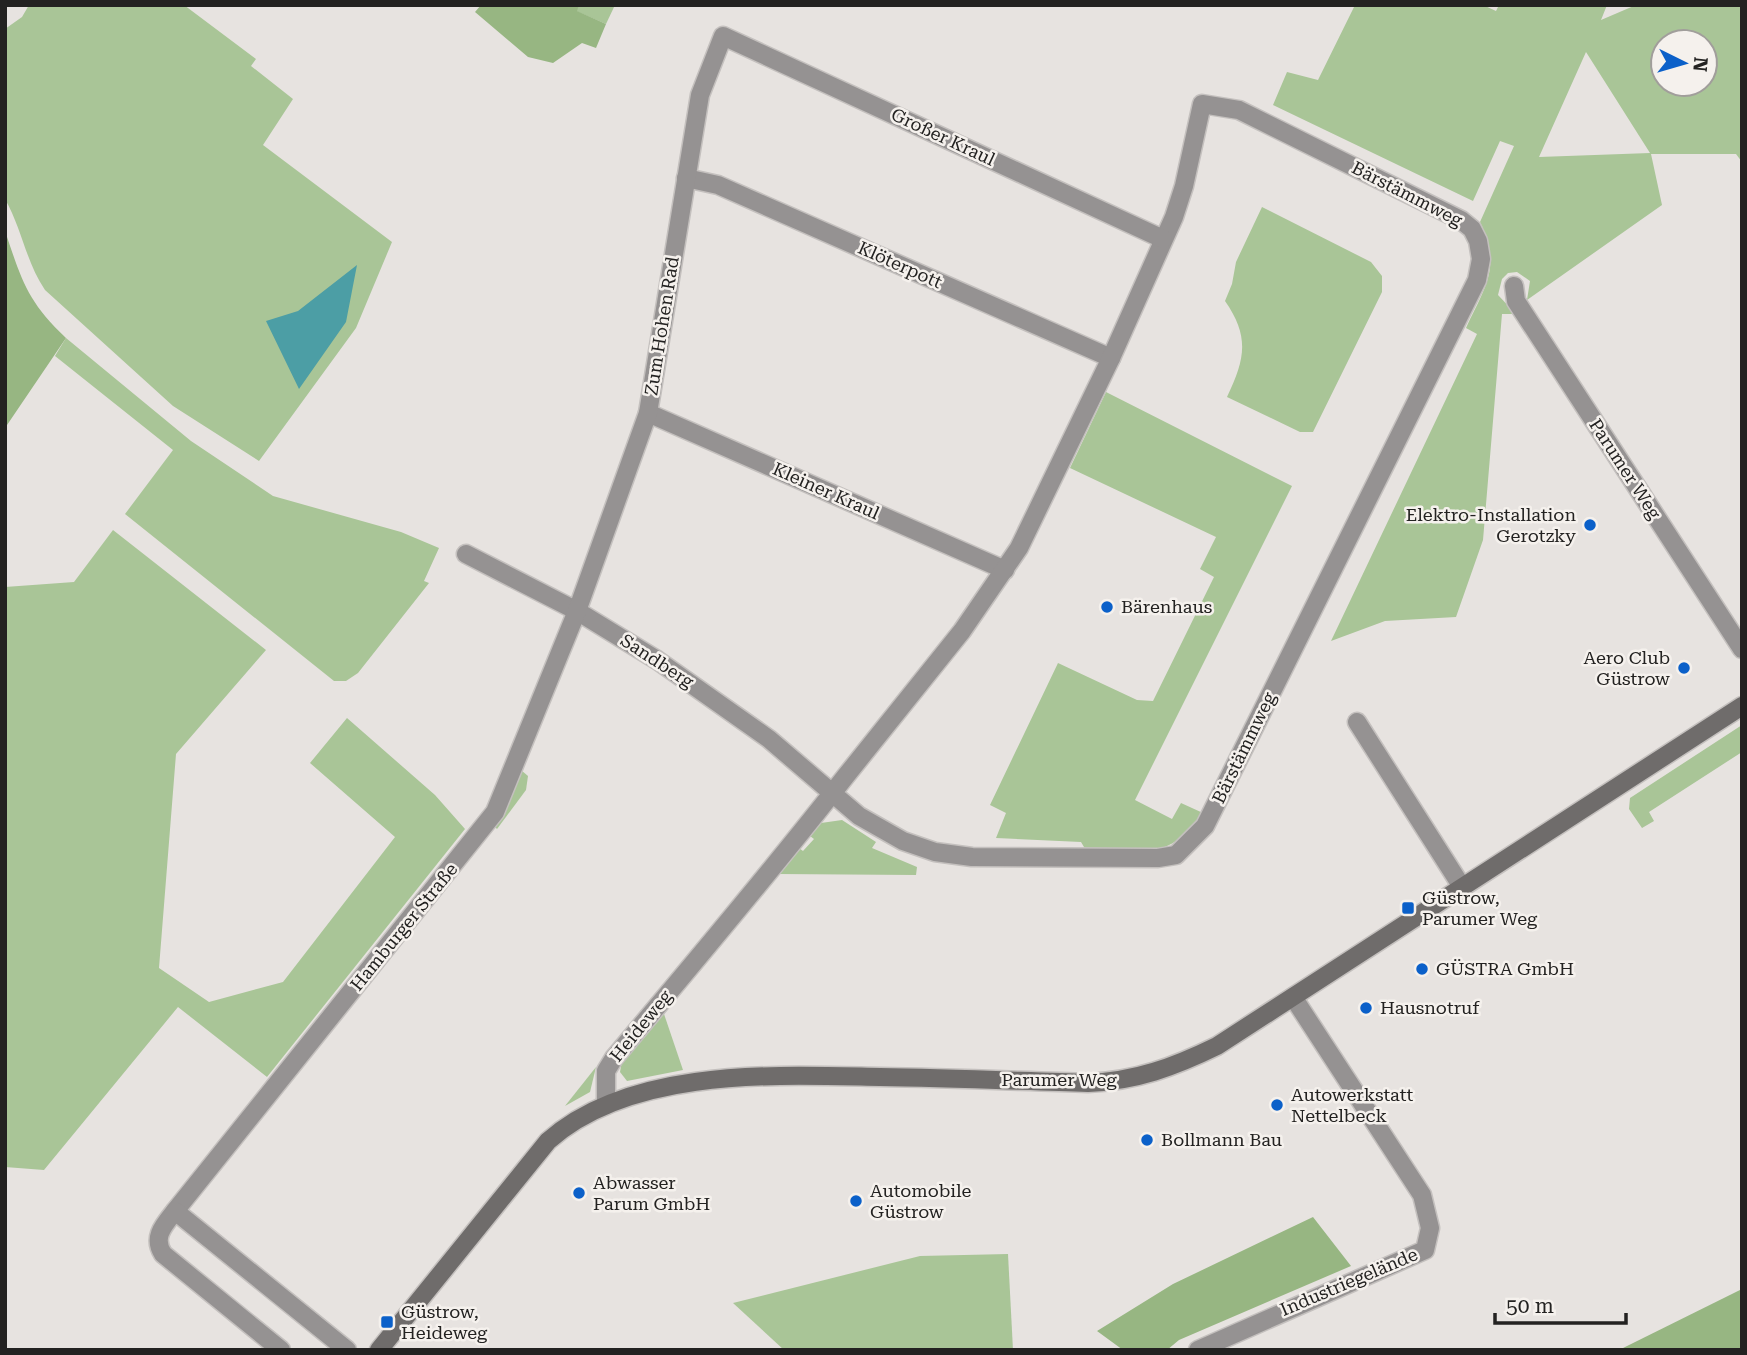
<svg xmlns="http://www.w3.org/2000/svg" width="1747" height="1355" font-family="'Roboto Serif',serif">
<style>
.green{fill:#a9c597;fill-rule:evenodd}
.forest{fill:#97b682}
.water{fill:#4c9ea5}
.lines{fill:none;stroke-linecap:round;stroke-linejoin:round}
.street-casing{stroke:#c4c0be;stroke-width:21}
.secondary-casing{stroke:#c4c0be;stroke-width:21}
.street{stroke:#959292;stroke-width:18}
.secondary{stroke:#6f6c6b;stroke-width:18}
.poi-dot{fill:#0b60c9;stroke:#f5f1ed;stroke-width:2.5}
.labels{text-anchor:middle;stroke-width:5;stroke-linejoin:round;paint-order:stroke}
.street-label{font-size:18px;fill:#232221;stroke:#f5f1ed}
.poi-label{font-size:18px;fill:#232221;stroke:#f5f1ed;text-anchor:start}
</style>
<rect width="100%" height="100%" fill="#e7e3e0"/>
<g class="green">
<path d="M 29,5 L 184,5 L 256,59 L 251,66 L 293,99 L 263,145 L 392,242 L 356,328 L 259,461 L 173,406 L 45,290 C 26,262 22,229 5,199 L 5,29 L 22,17 Z"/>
<path d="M 579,5 L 615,5 L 606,24 L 576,11 Z"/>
<path d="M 1355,5 L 1483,5 L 1496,11 L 1499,5 L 1607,5 L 1601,20 L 1636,5 L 1742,5 L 1742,162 L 1736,154 L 1651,154 L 1662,205 L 1527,300 L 1530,281 L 1517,272 L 1508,273 L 1502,279 L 1498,295 L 1516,314 L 1502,314 L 1483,540 L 1456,617 L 1385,621 L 1331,641 L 1477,334 L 1466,328 C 1485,287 1502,267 1480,222 L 1514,146 L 1500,141 L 1473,201 L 1273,105 L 1287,72 L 1318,80 ZM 1663,42 L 1705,42 L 1705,84 L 1663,84 ZM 1586,52 L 1650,153 L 1539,157 Z"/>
<path d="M 1262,207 L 1371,262 L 1382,276 L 1382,292 L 1313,432 L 1300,432 L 1227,397 C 1245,359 1250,337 1225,301 L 1232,284 L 1236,262 Z"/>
<path d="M 66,338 L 191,441 L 273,496 L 401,532 L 439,548 L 424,581 L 429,583 L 358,673 L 346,681 L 334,681 L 125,514 L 173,450 L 55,356 Z"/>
<path d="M 1106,392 L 1292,486 L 1135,800 L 1172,819 L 1181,803 L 1203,813 C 1170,862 1140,851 1087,852 L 1081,842 L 996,838 L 1006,813 L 990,805 L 1058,663 L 1137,700 L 1153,701 L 1214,577 L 1200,569 L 1216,537 L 1070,468 Z"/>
<path d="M 113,530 L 266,650 L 176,754 L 159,968 L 209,1002 L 283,982 L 395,837 L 310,763 L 347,718 L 435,795 L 465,829 L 267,1077 L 178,1007 L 44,1170 L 5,1167 L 5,587 L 74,582 Z"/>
<path d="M 1742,725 L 1742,752 L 1649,812 L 1654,821 L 1642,828 L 1629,809 L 1630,798 Z"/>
<path d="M 521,770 L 528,776 L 526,790 L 497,829 L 495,827 Z"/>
<path d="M 842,820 L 876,842 L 872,848 L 917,867 L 916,875 L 777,874 L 799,848 L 803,851 L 814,839 L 810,836 L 821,823 Z"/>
<path d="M 663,1011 L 683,1070 L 627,1081 L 620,1072 L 622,1061 Z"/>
<path d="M 596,1067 L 590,1092 L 565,1106 Z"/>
<path d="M 1008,1254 L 1013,1350 L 784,1350 L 733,1303 L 920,1256 Z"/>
</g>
<g class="forest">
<path d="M 481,5 L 579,5 L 577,11 L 606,24 L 596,48 L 582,43 L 553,63 L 528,57 L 475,12 Z"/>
<path d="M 5,231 C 22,281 27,301 66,338 L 5,428 Z"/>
<path d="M 1313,1217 L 1351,1266 L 1179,1340 L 1167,1350 L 1123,1350 L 1097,1331 L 1173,1284 Z"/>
<path d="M 1742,1289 L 1742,1350 L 1619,1350 Z"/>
</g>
<path class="water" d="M 357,265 L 346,322 L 299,389 L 266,321 L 298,311 Z"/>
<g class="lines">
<defs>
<g id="street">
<path d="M 686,178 L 718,185 L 1111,358"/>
<path d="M 1514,286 L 1516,301 L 1742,649"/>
<path d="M 648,413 L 1005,570"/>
<path d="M 466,554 L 577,611 L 657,660 L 769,739 L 859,816 L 903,841 L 935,852 L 972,857 L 1158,858 L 1176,855 L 1205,826 L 1477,280 L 1481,259 L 1478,241 L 1472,229 L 1461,220 L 1239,110 L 1202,104 L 1184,186 L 1174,217 L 1111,358 L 1019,548 L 962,631 L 845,777 C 770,873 692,965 614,1058 L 606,1071 L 606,1105"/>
<path d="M 1357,722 L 1462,887"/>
<path d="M 175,1211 L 495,812 L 577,611 L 648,413 L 700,95 L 723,36 L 1163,239"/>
<path d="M 281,1350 L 163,1254 C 152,1237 164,1225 175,1211 L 347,1350"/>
<path d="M 1198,1350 L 1425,1250 L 1430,1228 L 1422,1195 L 1293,997"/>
</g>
<path id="secondary" d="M 379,1350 L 548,1141 C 631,1067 776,1075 880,1077 C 950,1078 1019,1081 1088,1083 C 1136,1081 1174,1067 1217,1046 L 1742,706"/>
</defs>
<use href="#street" class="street-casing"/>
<use href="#secondary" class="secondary-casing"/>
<use href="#street" class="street"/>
<use href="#secondary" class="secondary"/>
</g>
<g class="poi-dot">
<circle cx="1590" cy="525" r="7"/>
<circle cx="1107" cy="607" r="7"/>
<circle cx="1684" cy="668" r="7"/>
<rect x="1401" y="901" width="14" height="14" rx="3.5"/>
<circle cx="1422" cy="969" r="7"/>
<circle cx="1366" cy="1008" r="7"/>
<circle cx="1277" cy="1105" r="7"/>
<circle cx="1147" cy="1140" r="7"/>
<circle cx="579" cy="1193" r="7"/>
<circle cx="856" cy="1201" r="7"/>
<rect x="380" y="1315" width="14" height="14" rx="3.5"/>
</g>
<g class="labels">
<g class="street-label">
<text transform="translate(943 137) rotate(25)" y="6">Großer Kraul</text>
<text transform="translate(1407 194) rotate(27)" y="6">Bärstämmweg</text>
<text transform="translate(900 265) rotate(24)" y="6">Klöterpott</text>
<text transform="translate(662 326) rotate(-81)" y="6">Zum Hohen Rad</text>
<text transform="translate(1625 469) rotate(57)" y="6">Parumer Weg</text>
<text transform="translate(826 491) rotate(24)" y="6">Kleiner Kraul</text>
<text transform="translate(657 661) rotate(33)" y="6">Sandberg</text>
<text transform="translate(1244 748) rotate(-64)" y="6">Bärstämmweg</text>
<text transform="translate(404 927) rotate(-51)" y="6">Hamburger Straße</text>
<text transform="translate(641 1026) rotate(-51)" y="6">Heideweg</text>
<text x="1059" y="1086">Parumer Weg</text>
<text transform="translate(1349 1282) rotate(-23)" y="6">Industriegelände</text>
</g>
<g class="poi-label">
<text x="1576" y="521" text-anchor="end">Elektro-Installation<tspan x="1576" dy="21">Gerotzky</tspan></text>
<text x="1121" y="613">Bärenhaus</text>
<text x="1670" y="664" text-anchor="end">Aero Club<tspan x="1670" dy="21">Güstrow</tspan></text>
<text x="1422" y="904">Güstrow,<tspan x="1422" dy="21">Parumer Weg</tspan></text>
<text x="1436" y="975">GÜSTRA GmbH</text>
<text x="1380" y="1014">Hausnotruf</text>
<text x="1291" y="1101">Autowerkstatt<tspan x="1291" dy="21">Nettelbeck</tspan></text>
<text x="1161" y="1146">Bollmann Bau</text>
<text x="593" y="1189">Abwasser<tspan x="593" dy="21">Parum GmbH</tspan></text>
<text x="870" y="1197">Automobile<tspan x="870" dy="21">Güstrow</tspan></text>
<text x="401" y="1318">Güstrow,<tspan x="401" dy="21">Heideweg</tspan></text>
</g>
</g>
<rect width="1747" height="1355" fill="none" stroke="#232221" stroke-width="14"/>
<g transform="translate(1684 63) rotate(95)"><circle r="33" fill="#f5f1ed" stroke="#a19e9b" stroke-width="2"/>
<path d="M0-5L12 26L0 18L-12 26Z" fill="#0b60c9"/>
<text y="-10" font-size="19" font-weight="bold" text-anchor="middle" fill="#232221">N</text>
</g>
<path d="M1495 1313v10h131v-10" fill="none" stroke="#232221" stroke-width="3.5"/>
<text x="1506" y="1313" font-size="21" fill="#232221" stroke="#f5f1ed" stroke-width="5" paint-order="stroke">50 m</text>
</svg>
